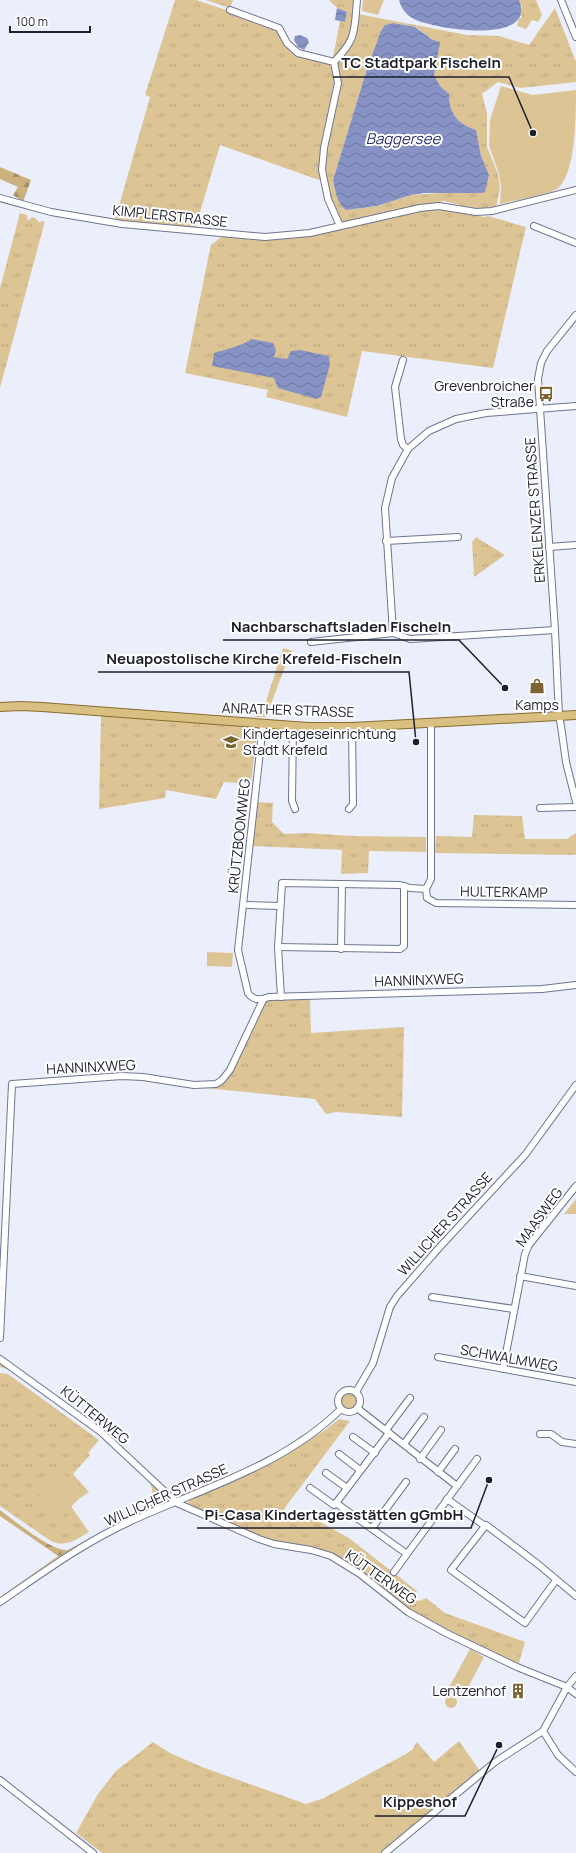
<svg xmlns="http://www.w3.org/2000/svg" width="576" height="1853" font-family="Manrope,sans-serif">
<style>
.grass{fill:url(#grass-tufts);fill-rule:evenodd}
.forest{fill:url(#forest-firs)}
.garden{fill:#ddc495}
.water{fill:url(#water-waves)}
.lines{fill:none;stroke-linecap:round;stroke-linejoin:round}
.minor-casing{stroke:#6e7591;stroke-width:8}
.major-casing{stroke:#886b2d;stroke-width:10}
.minor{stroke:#fff;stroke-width:6}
.major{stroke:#dabf82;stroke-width:8}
.labels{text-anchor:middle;stroke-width:4;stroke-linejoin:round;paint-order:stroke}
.street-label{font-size:14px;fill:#1d1f2b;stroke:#fff}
.poi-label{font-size:14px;fill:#1d1f2b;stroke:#fff;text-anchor:end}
.water-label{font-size:15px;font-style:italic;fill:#2a3370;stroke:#fff}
.leader{fill:none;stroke:#1d1f2b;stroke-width:1.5}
.callout-dot{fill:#1d1f2b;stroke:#fff;stroke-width:1.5}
.callout-label{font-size:15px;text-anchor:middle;font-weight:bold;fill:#1d1f2b;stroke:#fff;stroke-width:4;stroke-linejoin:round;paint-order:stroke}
</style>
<defs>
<pattern id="grass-tufts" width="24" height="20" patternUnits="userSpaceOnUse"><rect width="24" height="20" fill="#ddc495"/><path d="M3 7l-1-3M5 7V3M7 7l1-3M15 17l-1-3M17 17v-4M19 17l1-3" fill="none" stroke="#bda881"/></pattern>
<pattern id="forest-firs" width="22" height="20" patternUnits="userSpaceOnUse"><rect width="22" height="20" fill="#ccb07d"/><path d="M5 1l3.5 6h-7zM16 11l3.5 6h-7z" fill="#a58f67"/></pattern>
<pattern id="water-waves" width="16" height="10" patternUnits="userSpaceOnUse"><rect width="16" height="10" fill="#8793c5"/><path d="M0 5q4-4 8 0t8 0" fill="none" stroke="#6e77a0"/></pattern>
</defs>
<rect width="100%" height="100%" fill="#ebeffc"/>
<g class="grass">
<path d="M 175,0 L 196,0 L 259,21 L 278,29 L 290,49 L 329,63 L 333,66 L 336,76 L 322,178 L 319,180 L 220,145 L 195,229 L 115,220 L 150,97 L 145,95 Z"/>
<path d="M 206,0 L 233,0 L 230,8 Z"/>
<path d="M 329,0 L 356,0 C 353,20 354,46 333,57 L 340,21 L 345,22 L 347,12 L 337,8 Z"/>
<path d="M 519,0 L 536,0 L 542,15 L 538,22 L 532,20 L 526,29 L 517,26 L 519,18 L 521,18 L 522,16 L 520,15 L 522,7 Z"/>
<path d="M 555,8 L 576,62 L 576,82 L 520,88 L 498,82 L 482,94 L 487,113 L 487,147 L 498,174 L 500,189 L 496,207 L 476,209 L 444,201 L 389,211 L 344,222 L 340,220 L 330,199 L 324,162 L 337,97 L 337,61 L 347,51 L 358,14 L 467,35 L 499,36 L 529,45 ZM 393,23 L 416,27 L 433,40 L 436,59 L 434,75 L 440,86 L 449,94 C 449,114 458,124 476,131 L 481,156 L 489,178 L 441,193 L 411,195 L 377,206 L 346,210 C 337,203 335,190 333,180 L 367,69 L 385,25 Z"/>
<path d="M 436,209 L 485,217 L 488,216 L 526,227 L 493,368 L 362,351 L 347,417 L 266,397 L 268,390 L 185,373 L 211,244 L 214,243 L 222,236 C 247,238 273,242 298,237 C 344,229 389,214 436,209 Z"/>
<path d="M 20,213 L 27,215 L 28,221 L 32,217 L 35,218 L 39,222 L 45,221 L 0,388 L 0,288 Z"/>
<path d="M 476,537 L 505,555 L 474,577 L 472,542 Z"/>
<path d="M 283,648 L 293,651 L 288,659 L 266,717 L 255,717 L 256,710 L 263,711 Z"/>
<path d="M 101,715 L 251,726 L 251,731 L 257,732 L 251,784 L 224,782 L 216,799 L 166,790 L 165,798 L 99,809 Z"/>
<path d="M 256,802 L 273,803 L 272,822 L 284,834 L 306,833 L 353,836 L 426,837 L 426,852 L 369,851 L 368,873 L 341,874 L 342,850 L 252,846 Z"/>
<path d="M 474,815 L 522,816 L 525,839 L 567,839 L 576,833 L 576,855 L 435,853 L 436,836 L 472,837 Z"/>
<path d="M 310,998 L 311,1033 L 404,1027 L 402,1117 L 336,1112 L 326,1114 L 315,1099 L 205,1088 L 218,1085 L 226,1079 L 265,1001 L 270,999 Z"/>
<path d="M 576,1199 L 576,1214 L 564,1214 Z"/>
<path d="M 0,1361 L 88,1423 L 160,1488 L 162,1496 L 159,1503 L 146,1509 L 145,1508 C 153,1501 155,1490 149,1481 L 99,1435 L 10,1370 L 0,1367 Z"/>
<path d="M 0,1373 L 8,1374 L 99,1440 L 88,1453 L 90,1455 L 73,1474 L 89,1492 L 70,1505 L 89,1532 C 77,1539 66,1548 51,1541 L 0,1506 Z"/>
<circle cx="349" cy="1401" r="9"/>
<path d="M 339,1419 L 350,1421 L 284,1509 C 289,1515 301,1519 308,1521 L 311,1517 L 349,1538 L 417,1591 L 412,1599 L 420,1601 L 426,1598 L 445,1613 L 525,1642 L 518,1666 L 413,1613 L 342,1560 L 266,1541 L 187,1504 L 190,1499 L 270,1464 L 325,1430 Z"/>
<path d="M 302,1435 L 304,1437 L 281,1453 L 180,1499 L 175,1497 L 238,1472 L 284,1448 Z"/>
<path d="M 63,1555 L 65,1557 L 0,1600 L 0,1597 L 58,1556 Z"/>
<path d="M 459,1741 L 480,1771 L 380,1853 L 102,1853 L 76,1833 L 98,1794 L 116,1771 L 153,1742 L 170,1753 L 202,1767 L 306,1804 L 324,1798 L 406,1754 L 412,1750 L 417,1742 L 434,1762 Z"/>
</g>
<g class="forest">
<path d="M 0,167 L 31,180 L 23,202 L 13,195 L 18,187 L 0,179 Z"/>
<path d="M 160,1488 L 167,1495 L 166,1499 L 163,1500 L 162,1506 L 65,1557 L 63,1555 L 58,1556 L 0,1516 L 0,1510 C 15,1521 52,1552 68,1550 L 145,1508 L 146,1509 L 159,1503 L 162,1496 L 158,1492 Z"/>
</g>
<g class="garden">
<path d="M 363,0 L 384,0 L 378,15 L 362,11 Z"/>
<path d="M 501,86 L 533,95 L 576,90 C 576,116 576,175 557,189 C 543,196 516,200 500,204 L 501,187 L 499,174 L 489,146 L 490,120 Z"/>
<path d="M 207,952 L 233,953 L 232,967 L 207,966 Z"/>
<path d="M 61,1472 L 86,1491 L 59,1520 L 34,1501 Z"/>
<path d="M 470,1649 L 484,1657 L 462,1699 L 447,1691 Z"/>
<circle cx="451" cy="1702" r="6"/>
</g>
<g class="water">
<path d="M 399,0 L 519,0 C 538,46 433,29 414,19 C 406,15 401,8 399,0 Z"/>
<path d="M 337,8 L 347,12 L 345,22 L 335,20 Z"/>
<path d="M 393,23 L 415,27 L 433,40 L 440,42 L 434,75 L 440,86 L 449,94 C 449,114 458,124 476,130 L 481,156 L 489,175 L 485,192 L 481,193 L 424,193 L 411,195 L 377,206 L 346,210 C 337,204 335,190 333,180 L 367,69 L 381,31 L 385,25 Z"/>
<path d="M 300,35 L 307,38 L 309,42 L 304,50 L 298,47 L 294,40 L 295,36 Z"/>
<path d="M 251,339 L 273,343 L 276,350 L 274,357 L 287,359 L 291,351 L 300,350 L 329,356 L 330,364 L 321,397 L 316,399 L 278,388 L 274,378 L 212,366 L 214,353 C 223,350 246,345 251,339 Z"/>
</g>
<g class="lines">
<defs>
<g id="minor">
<path d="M 561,0 L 576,37"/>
<path d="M 230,10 L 279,28 L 287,43 L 298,53 L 334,62 L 338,83 L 324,148 L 322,170 L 328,199 L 340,226"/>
<path d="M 334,62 C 357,38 354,32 357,0"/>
<path d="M 0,198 L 51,212 L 122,224 L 265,237 L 310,233 L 420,208 L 439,206 L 476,212 L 492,211 L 576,190"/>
<path d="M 534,226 L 576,243"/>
<path d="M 576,315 L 547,351 L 541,363 L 538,379 L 555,630 L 559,716 L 561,726 L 566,762 L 576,802"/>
<path d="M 403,360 L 395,387 L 401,439 L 403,445 L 408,449"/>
<path d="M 386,541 L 458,537"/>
<path d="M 549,547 L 576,545"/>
<path d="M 393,633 L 385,508 L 392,478 L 408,449 L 429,431 L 456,419 L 486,413 L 576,406"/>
<path d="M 311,642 L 393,633 L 410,639 L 555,630"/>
<path d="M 431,722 L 431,879 L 426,889 L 427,898 L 436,903 L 576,905"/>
<path d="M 263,724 L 238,950 L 248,993 C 253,1001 262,1000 269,997 L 542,989 L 576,985"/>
<path d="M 293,726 L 292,801 L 295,809"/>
<path d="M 540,808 L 576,807"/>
<path d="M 349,809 L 353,804 L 352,727"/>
<path d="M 248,905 L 280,906"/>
<path d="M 278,947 L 400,949 L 404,946 L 404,886"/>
<path d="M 341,949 L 342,885"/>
<path d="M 281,997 L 278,947 L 282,883 L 400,885 L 410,888 L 426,889"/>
<path d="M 520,1276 L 576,1286"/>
<path d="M 432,1297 L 514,1309"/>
<path d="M 0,1338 L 12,1084 L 122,1076 L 143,1077 L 194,1085 L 216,1084 L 222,1080 L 230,1070 L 263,1000"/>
<path d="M 438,1357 L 576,1382"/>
<path d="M 0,1359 L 101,1432 L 177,1503 L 259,1539 L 274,1544 L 311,1550 L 331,1556 L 360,1574 L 408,1612 L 446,1633 L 517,1667 L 567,1687 L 576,1694"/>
<path d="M 503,1369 L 525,1254 L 529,1245 L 576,1186"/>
<circle cx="349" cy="1401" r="11"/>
<path d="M 356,1392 L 373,1363 L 390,1307 L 397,1296 L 438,1249 L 525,1155 L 576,1085"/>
<path d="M 357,1408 L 457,1486"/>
<path d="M 386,1430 L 410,1398"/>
<path d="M 389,1433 L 336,1503 L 407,1554 L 477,1459"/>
<path d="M 540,1434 L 551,1434 L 562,1442 L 576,1444"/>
<path d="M 353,1437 L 375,1453"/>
<path d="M 404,1444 L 424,1417"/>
<path d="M 339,1454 L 360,1470"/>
<path d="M 420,1459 L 441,1430"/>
<path d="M 438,1472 L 455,1449"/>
<path d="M 326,1473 L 347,1488"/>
<path d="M 310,1488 L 334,1505 L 336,1503"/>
<path d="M 447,1499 L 485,1526"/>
<path d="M 372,1528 L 406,1482"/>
<path d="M 394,1572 L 407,1554"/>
<path d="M 556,1580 L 525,1623 L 451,1570 L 486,1525 L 539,1565 L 576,1596"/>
<path d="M 0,1602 C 41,1574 83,1543 129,1522 C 202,1488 282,1467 341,1409"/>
<path d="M 543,1731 L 558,1755 L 576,1772"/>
<path d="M 0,1780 L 93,1853"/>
<path d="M 385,1853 L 495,1762 L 543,1731 L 567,1687 L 576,1676"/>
</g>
<path id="major" d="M 0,707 L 20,706 L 42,707 L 308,727 L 352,727 L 576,715"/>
</defs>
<use href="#minor" class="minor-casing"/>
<use href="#major" class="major-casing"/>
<use href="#minor" class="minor"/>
<use href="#major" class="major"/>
</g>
<defs>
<symbol id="bus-bare" viewBox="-9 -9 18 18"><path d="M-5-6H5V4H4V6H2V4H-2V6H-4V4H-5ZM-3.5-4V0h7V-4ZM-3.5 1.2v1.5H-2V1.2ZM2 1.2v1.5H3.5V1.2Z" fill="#7b6334" stroke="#fff" stroke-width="2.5" paint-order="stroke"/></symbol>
<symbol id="shop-bare" viewBox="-9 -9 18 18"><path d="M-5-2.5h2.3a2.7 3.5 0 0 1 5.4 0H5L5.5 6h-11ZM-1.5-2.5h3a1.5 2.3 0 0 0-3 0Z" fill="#7b6334" stroke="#fff" stroke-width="2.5" paint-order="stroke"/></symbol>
<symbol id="school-bare" viewBox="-9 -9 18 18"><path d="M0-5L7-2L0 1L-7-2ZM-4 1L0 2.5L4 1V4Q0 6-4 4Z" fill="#7b6334" stroke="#fff" stroke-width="2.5" paint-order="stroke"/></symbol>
<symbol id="building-bare" viewBox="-9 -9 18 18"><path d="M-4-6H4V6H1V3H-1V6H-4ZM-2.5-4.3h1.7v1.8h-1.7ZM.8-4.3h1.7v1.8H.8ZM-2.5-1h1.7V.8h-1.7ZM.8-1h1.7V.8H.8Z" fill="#7b6334" stroke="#fff" stroke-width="2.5" paint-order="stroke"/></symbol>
</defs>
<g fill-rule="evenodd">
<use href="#bus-bare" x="535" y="383" width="22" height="22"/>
<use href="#shop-bare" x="526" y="675" width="22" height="22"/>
<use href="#school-bare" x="220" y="731" width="22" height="22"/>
<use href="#building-bare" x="507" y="1680" width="22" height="22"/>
</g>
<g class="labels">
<g class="street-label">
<text transform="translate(170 216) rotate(6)" y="5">KIMPLERSTRASSE</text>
<text transform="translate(535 510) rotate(-94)" y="5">ERKELENZER STRASSE</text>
<text transform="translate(288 710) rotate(2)" y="5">ANRATHER STRASSE</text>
<text transform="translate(239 836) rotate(-84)" y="5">KRÜTZBOOMWEG</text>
<text transform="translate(504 892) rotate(1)" y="5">HULTERKAMP</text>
<text transform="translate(419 980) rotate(-2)" y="5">HANNINXWEG</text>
<text transform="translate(91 1067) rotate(-3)" y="5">HANNINXWEG</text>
<text transform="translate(539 1217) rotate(-54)" y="5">MAASWEG</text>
<text transform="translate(445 1224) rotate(-48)" y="5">WILLICHER STRASSE</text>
<text transform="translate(509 1358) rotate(10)" y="5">SCHWALMWEG</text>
<text transform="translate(95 1415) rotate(39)" y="5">KÜTTERWEG</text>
<text transform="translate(166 1495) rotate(-24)" y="5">WILLICHER STRASSE</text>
<text transform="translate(381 1577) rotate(35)" y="5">KÜTTERWEG</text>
</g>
<g class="poi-label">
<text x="534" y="391">Grevenbroicher<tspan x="534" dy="16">Straße</tspan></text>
<text x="537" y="710" text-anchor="middle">Kamps</text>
<text x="243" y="739" text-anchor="start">Kindertageseinrichtung<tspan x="243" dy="16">Stadt Krefeld</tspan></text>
<text x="506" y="1696">Lentzenhof</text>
</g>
<g class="water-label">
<text x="403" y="144">Baggersee</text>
</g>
</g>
<path class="leader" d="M533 133L509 77H333M505 688L459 640H223M416 742L409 672H98M489 1480L471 1528H197M499 1745L465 1816H375"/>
<g class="callout-dot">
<circle cx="533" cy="133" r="4"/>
<circle cx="505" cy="688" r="4"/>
<circle cx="416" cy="742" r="4"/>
<circle cx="489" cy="1480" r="4"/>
<circle cx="499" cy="1745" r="4"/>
</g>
<g class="callout-label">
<text x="421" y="68">TC Stadtpark Fischeln</text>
<text x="341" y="632">Nachbarschaftsladen Fischeln</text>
<text x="254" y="664">Neuapostolische Kirche Krefeld-Fischeln</text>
<text x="334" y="1520">Pi-Casa Kindertagesstätten gGmbH</text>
<text x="420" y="1807">Kippeshof</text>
</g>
<path d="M10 26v6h80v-6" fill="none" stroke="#1d1f2b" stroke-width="2"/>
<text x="16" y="26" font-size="12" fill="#1d1f2b" stroke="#ffffff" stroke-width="3" paint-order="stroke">100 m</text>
</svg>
